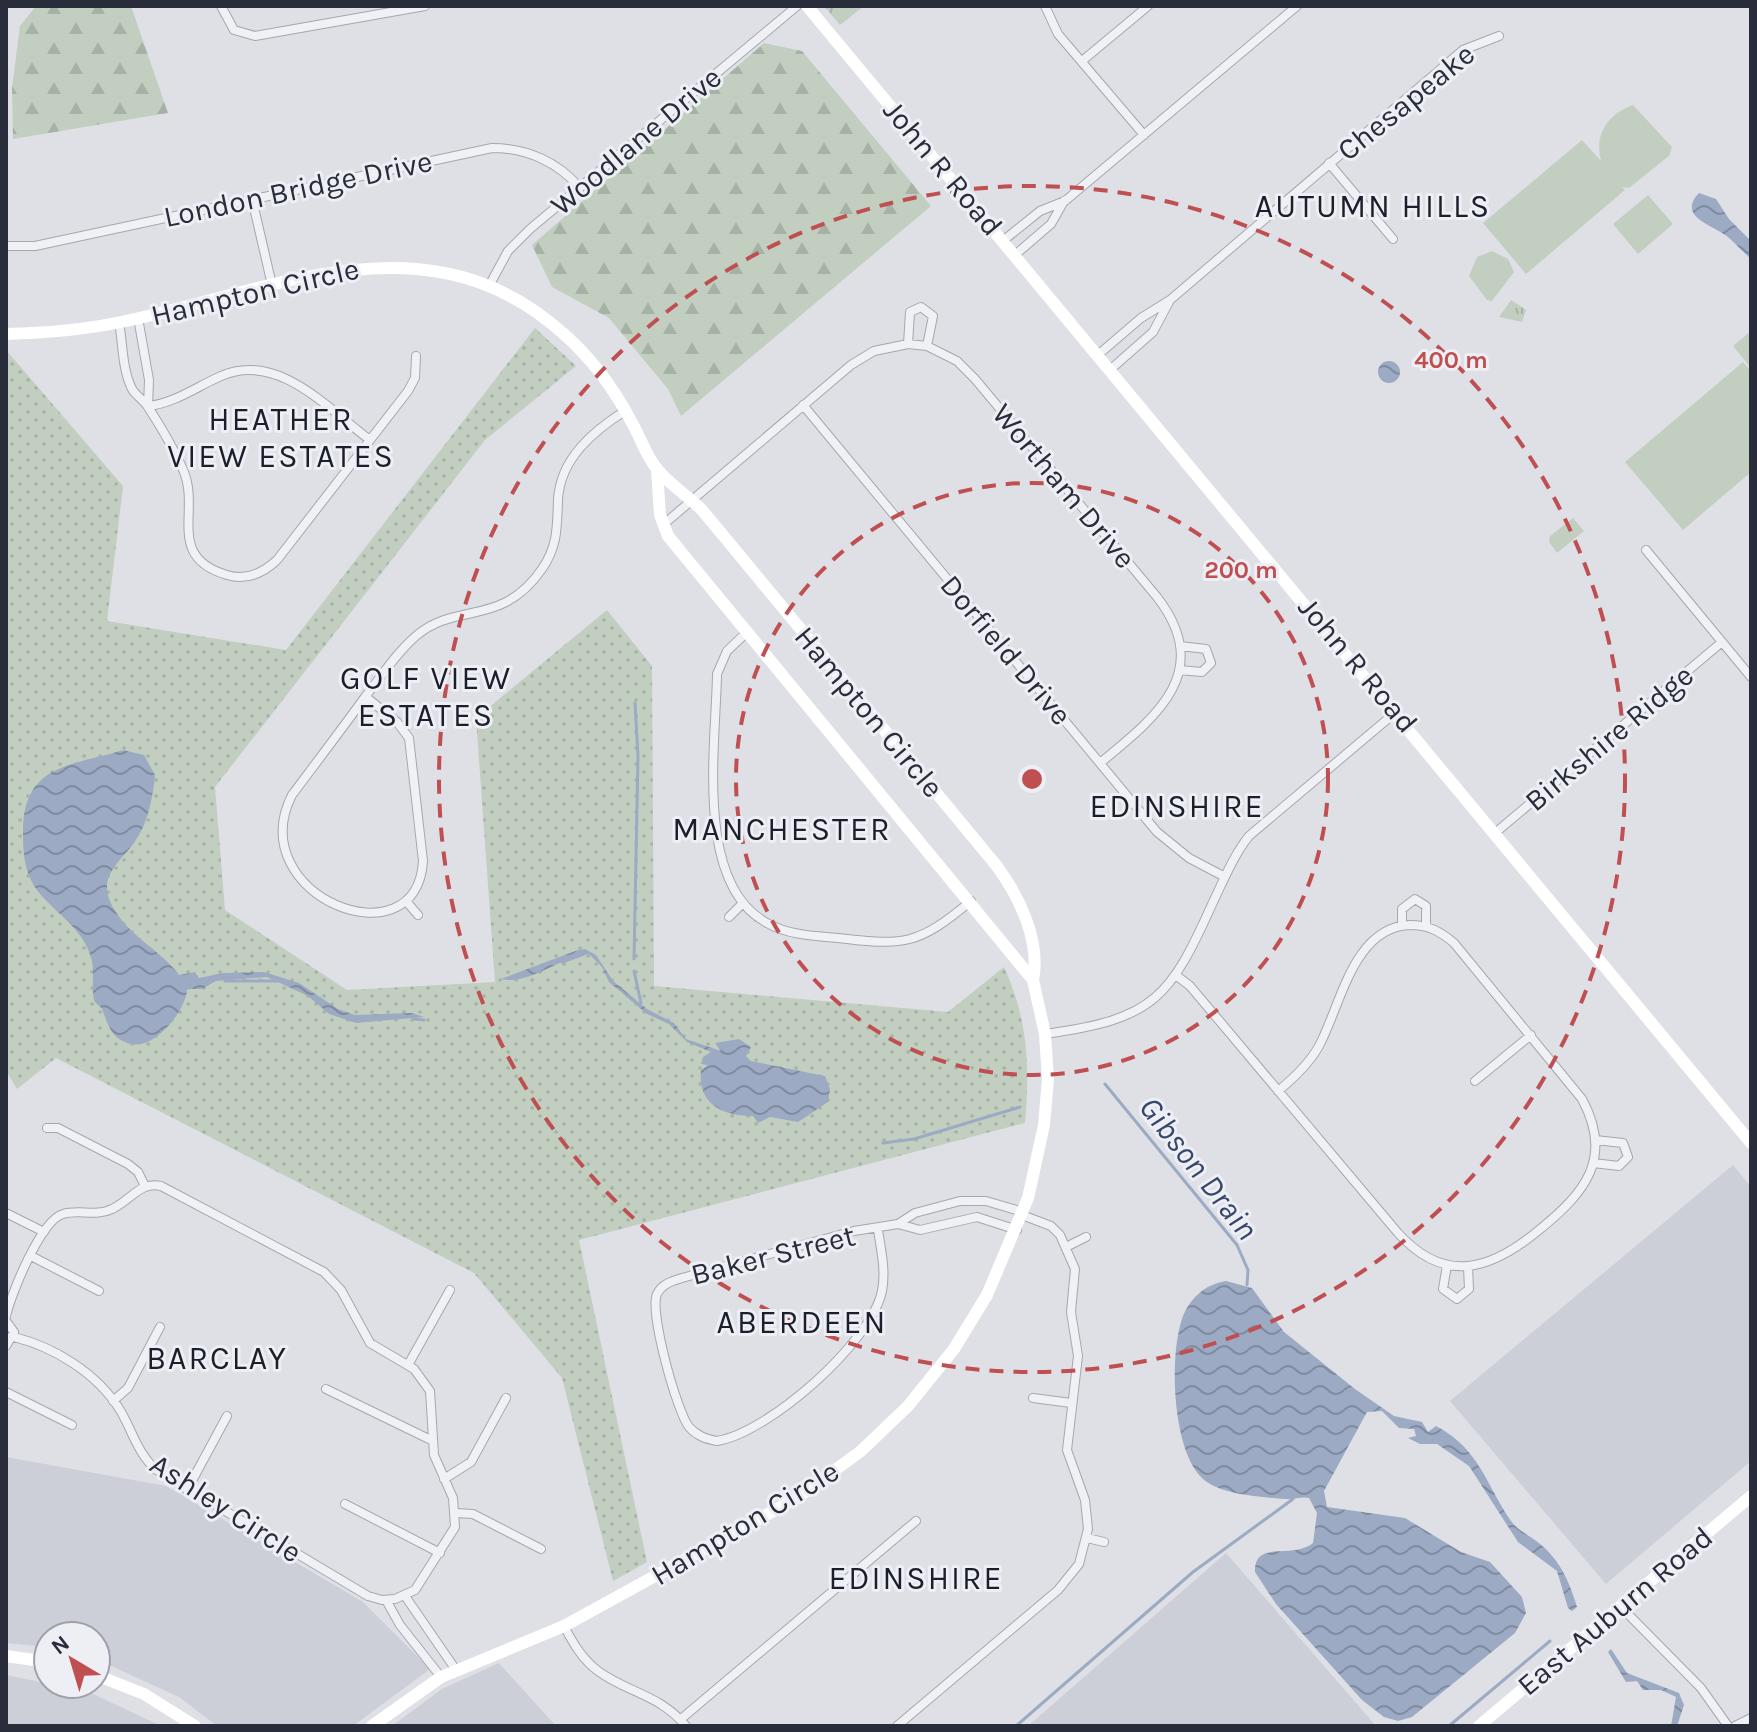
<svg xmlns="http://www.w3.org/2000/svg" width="1757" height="1732" viewBox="0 0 1757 1732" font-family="Karla,sans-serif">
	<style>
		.built { fill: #cccfd7 }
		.grass { fill: url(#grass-dots) }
		.forest { fill: url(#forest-firs) }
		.park { fill: url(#park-tufts) }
		.garden { fill: #c2cfc0 }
		.water { fill: url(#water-waves) }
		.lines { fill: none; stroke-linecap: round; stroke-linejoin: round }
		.stream { stroke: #9caac3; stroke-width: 3 }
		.street-casing { stroke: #a4a7af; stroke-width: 10 }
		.street { stroke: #f0f1f5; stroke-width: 8 }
		.secondary { stroke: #fff; stroke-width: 12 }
		.ring { fill: none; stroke: #bf4f51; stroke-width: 4; stroke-dasharray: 14 10 }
		.labels { text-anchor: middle; stroke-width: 6; stroke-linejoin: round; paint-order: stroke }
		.street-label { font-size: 30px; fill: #292d3b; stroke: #edeff4 }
		.neighbourhood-label { font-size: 32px; letter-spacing: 2px; fill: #1b1f2c; stroke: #edeff4 }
		.water-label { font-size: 32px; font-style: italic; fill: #37476b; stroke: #edeff4 }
		.centre { fill: #bf4f51; stroke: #edeff4; stroke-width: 4 }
		.ring-label { font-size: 24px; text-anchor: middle; font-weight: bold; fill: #bf4f51; stroke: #edeff4; stroke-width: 6; stroke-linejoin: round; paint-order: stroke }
	</style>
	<defs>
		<pattern id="grass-dots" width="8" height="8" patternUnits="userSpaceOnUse" patternTransform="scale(2)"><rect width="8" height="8" fill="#c2cfc0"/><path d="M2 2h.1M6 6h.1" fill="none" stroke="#a7b2a6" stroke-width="1.8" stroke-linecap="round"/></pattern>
		<pattern id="forest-firs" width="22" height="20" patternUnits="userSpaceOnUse" patternTransform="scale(2)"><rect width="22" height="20" fill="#c2cfc0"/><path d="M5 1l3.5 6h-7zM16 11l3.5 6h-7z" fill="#a7b2a6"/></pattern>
		<pattern id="park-tufts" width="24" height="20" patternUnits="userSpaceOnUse" patternTransform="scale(2)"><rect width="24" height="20" fill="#c2cfc0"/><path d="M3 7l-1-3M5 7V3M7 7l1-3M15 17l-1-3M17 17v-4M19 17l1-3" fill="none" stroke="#a7b2a6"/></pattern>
		<pattern id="water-waves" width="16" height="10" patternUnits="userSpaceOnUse" patternTransform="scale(2)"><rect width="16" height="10" fill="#9caac3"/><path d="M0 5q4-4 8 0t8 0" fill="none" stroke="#7f8ba0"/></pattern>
	</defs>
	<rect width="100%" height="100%" fill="#dee0e6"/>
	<path class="built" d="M1733,1165l18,22v274l-145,123 -156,-183z
		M6,1457l160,29 197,116 67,67 -77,57h-136l-38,-29 -83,-38v-23h-48v11l-42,-4z
		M1226,1553l150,173h-348z
		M499,1663l57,63h-164l50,-37z
		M6,1675l83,17 72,34h-155z"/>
	<path class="grass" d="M535,328l41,38 -91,74 -270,347 10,123 122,80 148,-8 -19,-264 131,-108 45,56 2,320 294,26 56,-45c24,52 26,100 21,156l-446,117 68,322 -34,19 -51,-203 -88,-105 -418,-215 -39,31 -11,-18v-721l117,136 -16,135 179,29z"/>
	<path class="forest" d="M36,6h95l37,107 -155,26 -1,-51 8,-62z
		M764,43l38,8 129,155 -250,210 -13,-27 -59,-71 -57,-31 -20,-42z"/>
	<path class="park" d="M824,6h40l-24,19z
		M1511,300l15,10 -4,12 -23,-5z
		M1573,518l11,13 -27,22 -8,-11 1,-6z"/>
	<path class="garden" d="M1633,105l39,42 -3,9 -40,32 -7,-1 3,3 -99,84 -43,-51 99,-83 19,21c-7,-27 7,-47 32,-56z
		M1648,195l25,29 -35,30 -25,-30z
		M1492,251l16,8 6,13 -22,29 -5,-1 -18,-24 8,-19z
		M1751,331v37l-18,-22z
		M1743,362l8,9v101l-68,58 -58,-68z"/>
	<path class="water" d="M1699,193l17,6 13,20 22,22v18c-8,-7 -15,-15 -23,-22 -14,-12 -52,-20 -29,-44z
		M1378 372a11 11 0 1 1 22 0a11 11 0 1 1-22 0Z
		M123,750l21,5 11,20c-2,20 -6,43 -16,60 -15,27 -46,39 -25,74 17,29 48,42 65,66l16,-3 4,6 25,-5 40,-1 35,11 39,26 17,6 57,-2 12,4 -68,6 -27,-9 -21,-18 -41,-19 -51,4 -14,8h-15c0,20 -32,61 -56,55 -21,-5 -23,-21 -29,-35 -2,-4 -7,-5 -8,-9 -3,-14 1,-29 -3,-43 -10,-32 -39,-45 -57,-71 -10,-17 -11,-34 -11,-53 -1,-70 50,-67 100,-83z
		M578,950l7,-1 11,6 17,26 34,28 27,14 12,16 35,12 -6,-8 24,-4 12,8 -5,9 5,5 74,15 5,13 -2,13 -30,20 -28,-5 -12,6 -5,-7c-30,0 -56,-12 -52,-46l7,-5 -7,-1 2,-7 8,-5 -24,-10 -18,-18 -22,-10 -38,-32 -7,-15 -13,-13c-28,2 -60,32 -88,25z
		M1226,1281l26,7 32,44 71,57 39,27 28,6 6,10 8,-6c44,23 50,59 75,95 7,10 20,15 29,23 20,16 30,39 37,63l-5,4 -4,-3 -11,-37 -39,-29 -49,-76 -32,-22h-17l-12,-6 8,-2 -2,-7 -15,-1 -17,-17 -15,1 -43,79 3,16 78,11 56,34 29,10 32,35 4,16 -11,20 -103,84 -14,4 -14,-4 -22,-17 -86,-96 -21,-32c-1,-33 37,-12 58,-29l4,-30 -8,-15c-8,-2 -15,2 -24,1 -23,-2 -64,-4 -82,-20 -31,-28 -34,-122 -21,-160 7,-20 23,-35 44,-38z
		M1611,1649l16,24 52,20 5,12 -7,21h-6l5,-29 -15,-7h-18l-6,-9 -11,1 -18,-30z"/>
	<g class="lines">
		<path class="stream" d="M634,959l4,-203 -3,-53
			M562,962l22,-8
			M634,971l7,32
			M225,981h52
			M414,1019l10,1
			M1105,1084l132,161 11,25 -1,15
			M883,1143l31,-4 106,-32
			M1016,1726l177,-154 100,-73
			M1449,1726l101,-85"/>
		<defs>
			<path id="street" d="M221,6l13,24 21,6 170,-30
				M1045,6l13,28 86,101
				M1082,61l66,-55
				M1329,163l64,76
				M252,199l20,86
				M1004,240l36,-29 25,-10 232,-195
				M6,246h29l457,-98c35,0 66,14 88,40
				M1015,255l36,-31 13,-23
				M489,286l19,-35 22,-22 267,-223
				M138,318l11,62 -1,26
				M119,322c4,22 3,47 13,67 4,7 12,11 16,18 13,20 27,44 36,65 16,40 -18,85 43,103 19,6 36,-2 50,-15l131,-169 7,-13 1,-22
				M908,344l2,-32 11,-5 12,9 -6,30
				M1099,354l42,-36 29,-18 293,-250 36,-14
				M1111,369l42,-37 17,-32
				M803,405l354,427 32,26 36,19
				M148,406c27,-3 48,-19 73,-30 57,-25 107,33 149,64
				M664,524l187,-159 23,-14 34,-7 19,2 30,15 18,18 182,218c58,75 -1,120 -57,166
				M1646,550l105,127
				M747,632l-20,19 -10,23c-1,71 -23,210 50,249 21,12 47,13 71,15 67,8 80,7 133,-37
				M1179,670l23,2 9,-9 -5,-14 -26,-3
				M366,697l31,25 12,16 14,123c-6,104 -182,35 -131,-66 24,-32 49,-65 73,-98 16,-20 31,-44 51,-61 41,-35 85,-8 126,-67 16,-23 15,-43 16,-69 2,-41 35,-69 67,-89
				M1495,833l227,-191
				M406,901l12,14
				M729,917l13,-13
				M1402,926v-17l13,-10 11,7v20
				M1177,976l13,10 208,247c47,52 93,37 141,-3 46,-37 75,-72 43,-131l-128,-156c-14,-12 -26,-18 -44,-18 -57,2 -69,80 -91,121 -10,18 -25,32 -41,45
				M1045,1034c110,-15 125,-36 169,-134 11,-23 20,-45 35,-64l147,-124
				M1475,1081l56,-46
				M47,1128h11l70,36 10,8 7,14
				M1593,1163l26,3 9,-9 -5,-14 -28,-3
				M6,1213l38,19
				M898,1224l22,6 57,-13 40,13
				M878,1230c3,20 8,41 4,61 -11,52 -114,142 -165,150 -11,-2 -20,-5 -28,-14 -12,-15 -40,-115 -32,-133 5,-10 15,-13 25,-16l172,-47 44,-7 17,-11 45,-12h26l37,11
				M1068,1246l18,-9
				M31,1256l68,35
				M1447,1265l-4,24 14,10 12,-10 -1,-22
				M6,1316c5,-22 35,-96 57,-102 16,-5 33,3 49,-5 18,-8 28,-28 49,-23l163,86 17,18 29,53 44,26 16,22 4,64 19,43 2,29 -40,63 -20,9 -13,1 -14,-4 -213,-127c-18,-17 -23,-39 -35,-59 -23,-37 -66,-63 -106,-73
				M6,1321l8,11 -8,14
				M408,1365l42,-75
				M326,1389l107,52
				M6,1392l66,33
				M1033,1398l38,5
				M113,1401l15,-13 32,-61
				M444,1479l27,-17 35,-64
				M187,1490l40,-74
				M345,1504l95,49
				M456,1513l17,1 68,35
				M1087,1538l17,4
				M405,1596l51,74
				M386,1600l14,25 41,52
				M1620,1606l81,82 27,38
				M564,1626c9,17 18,33 34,45 30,22 61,23 88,55
				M681,1719l235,-198
				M897,1726l161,-136 21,-26 9,-35 -3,-29 -18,-50 11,-94 -7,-44 4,-43 -15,-34 -9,-9 -29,-11
				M1735,1726l16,-8"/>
		</defs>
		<use href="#street" class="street-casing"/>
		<use href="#street" class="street"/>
		<path class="secondary" d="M807,6l944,1137
			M6,334c38,-1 77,-4 115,-12 152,-31 308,-111 444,13 27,24 49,54 66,86 9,15 15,35 26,48 12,15 31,27 45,41l294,355c23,31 45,76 37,115
			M6,1656l42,6
			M96,1675l48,19 51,32
			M372,1726l69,-49 123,-51 233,-128 64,-47 47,-45 46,-57 33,-54 41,-97 16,-73 4,-46 -3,-45 -12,-54 -365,-444 -8,-21 -3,-46
			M1479,1726l272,-230"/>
	</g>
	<g class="ring">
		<circle cx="1032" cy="779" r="296"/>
		<circle cx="1032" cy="779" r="593"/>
	</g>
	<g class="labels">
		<g class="street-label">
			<text transform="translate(1406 102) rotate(-39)" y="10">Chesapeake</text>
			<text transform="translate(636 141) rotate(-40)" y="10">Woodlane Drive</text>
			<text transform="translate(943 168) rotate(50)" y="10">John R Road</text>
			<text transform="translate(298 189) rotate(-12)" y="10">London Bridge Drive</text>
			<text transform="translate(255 292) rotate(-13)" y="10">Hampton Circle</text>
			<text transform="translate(1064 486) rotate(50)" y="10">Wortham Drive</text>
			<text transform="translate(1006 650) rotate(50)" y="10">Dorfield Drive</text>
			<text transform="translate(1358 665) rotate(50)" y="10">John R Road</text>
			<text transform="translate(869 712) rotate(50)" y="10">Hampton Circle</text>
			<text transform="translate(1609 738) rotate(-40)" y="10">Birkshire Ridge</text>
			<text transform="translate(773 1255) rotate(-14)" y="10">Baker Street</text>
			<text transform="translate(226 1508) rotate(33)" y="10">Ashley Circle</text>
			<text transform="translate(745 1523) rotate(-31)" y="10">Hampton Circle</text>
			<text transform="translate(1615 1611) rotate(-40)" y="10">East Auburn Road</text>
		</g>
		<g class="neighbourhood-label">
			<text x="1373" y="217">AUTUMN HILLS</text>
			<text x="281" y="430">HEATHER<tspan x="281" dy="37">VIEW ESTATES</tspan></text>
			<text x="426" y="689">GOLF VIEW<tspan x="426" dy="37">ESTATES</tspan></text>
			<text x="1177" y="817">EDINSHIRE</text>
			<text x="782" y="840">MANCHESTER</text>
			<text x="802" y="1333">ABERDEEN</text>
			<text x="217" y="1369">BARCLAY</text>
			<text x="916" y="1589">EDINSHIRE</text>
		</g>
		<g class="water-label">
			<text transform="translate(1199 1168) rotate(52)" y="11">Gibson Drain</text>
		</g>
	</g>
	<circle cx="1032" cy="779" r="12" class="centre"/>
	<g class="ring-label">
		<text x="1451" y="368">400 m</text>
		<text x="1241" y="578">200 m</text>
	</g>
	<rect width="1757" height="1732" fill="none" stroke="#292d3b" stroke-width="16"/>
	<g transform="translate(72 1660) rotate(322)"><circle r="38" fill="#edeff4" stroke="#9fa1aa" stroke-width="2"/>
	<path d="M0-6L14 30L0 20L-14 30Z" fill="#bf4f51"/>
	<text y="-12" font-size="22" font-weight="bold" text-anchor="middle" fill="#292d3b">N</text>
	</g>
</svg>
